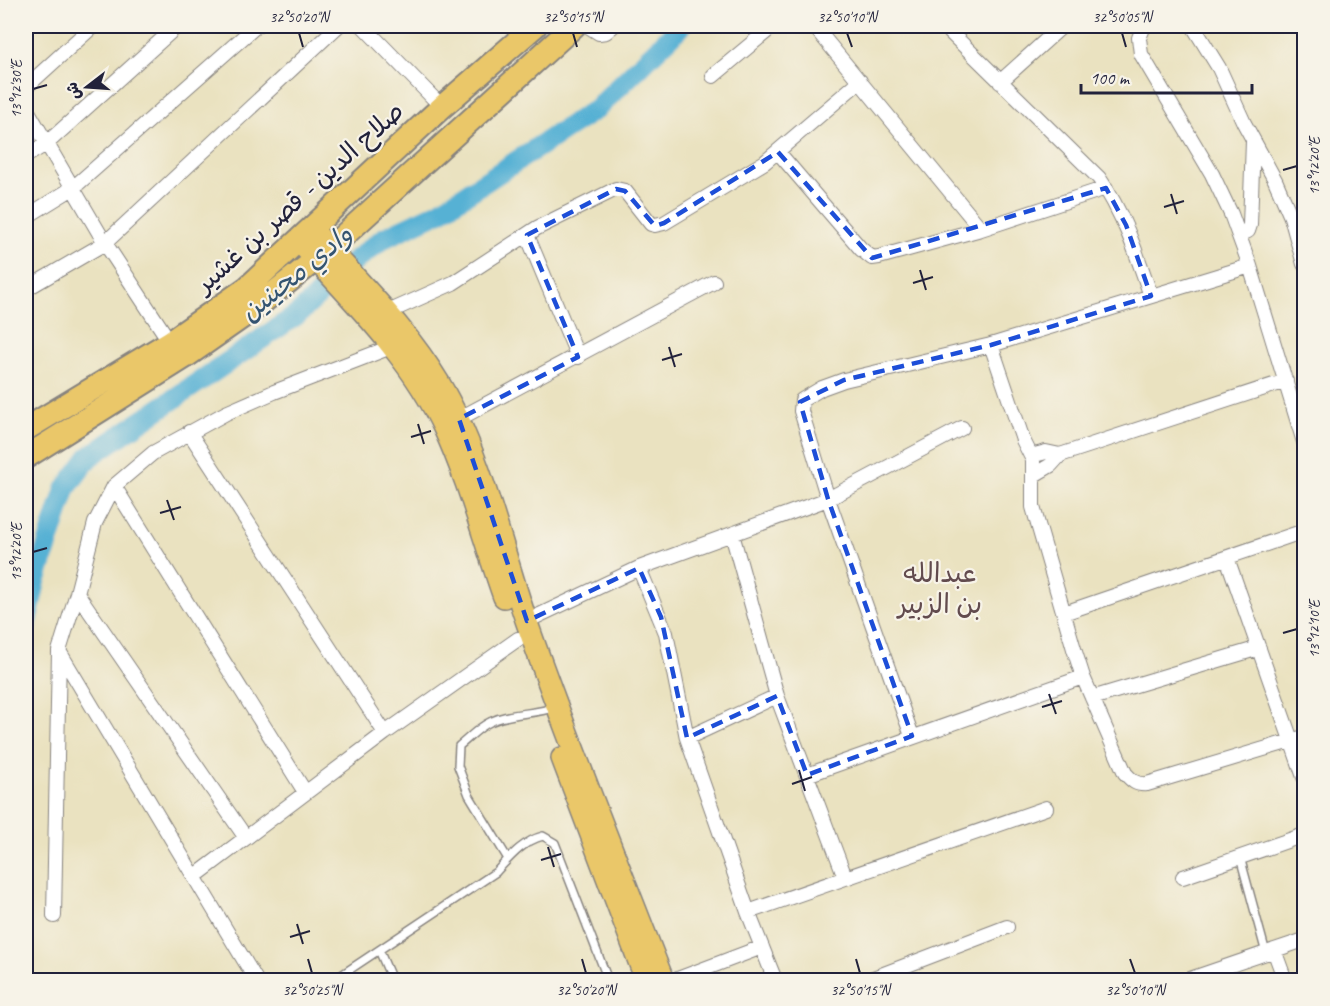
<svg xmlns="http://www.w3.org/2000/svg" width="1330" height="1006" viewBox="0 0 1330 1006" font-family="Caveat,'Playpen Sans Arabic',sans-serif">
	<style>
		.lines { fill: none; stroke-linecap: round; stroke-linejoin: round }
		.river { stroke: #56b1d4; stroke-width: 21 }
		.service-casing { stroke: #86827e; stroke-width: 10 }
		.minor-casing { stroke: #86827e; stroke-width: 16 }
		.primary-casing { stroke: #86827e; stroke-width: 24 }
		.trunk-casing { stroke: #86827e; stroke-width: 26 }
		.service { stroke: #fff; stroke-width: 7 }
		.minor { stroke: #fff; stroke-width: 14 }
		.primary { stroke: #eac769; stroke-width: 21 }
		.trunk { stroke: #eac769; stroke-width: 22 }
		.marked { fill: none; stroke: #1d4ed8; stroke-width: 4.5; stroke-dasharray: 12 8; stroke-linejoin: round }
		.ticks { fill: none; stroke: #22223b; stroke-width: 2 }
		.labels { text-anchor: middle; stroke-width: 4.5; stroke-linejoin: round; paint-order: stroke }
		.street-label { font-size: 26px; fill: #22223b; stroke: #f7f3e8 }
		.water-label { font-size: 27px; font-style: italic; fill: #345471; stroke: #f7f3e8 }
		.neighbourhood-label { font-size: 27px; fill: #624b4e; stroke: #f7f3e8 }
		.neatline { fill: none; stroke: #22223b; stroke-width: 2 }
		.ticks-label { font-size: 15px; text-anchor: middle; fill: #22223b }
	</style>
	<rect width="100%" height="100%" fill="#f7f3e8"/>
	<filter id="ink" filterUnits="userSpaceOnUse"><feTurbulence type="fractalNoise" baseFrequency=".0167" numOctaves="2"/><feDisplacementMap in="SourceGraphic" scale="12" xChannelSelector="R" yChannelSelector="G"/><feConvolveMatrix kernelMatrix="1 2 1 2 8 2 1 2 1" color-interpolation-filters="sRGB"/></filter>
	<filter id="wash" filterUnits="userSpaceOnUse"><feTurbulence type="fractalNoise" baseFrequency=".008" numOctaves="4" result="noise"/><feDisplacementMap in="SourceGraphic" scale="24" xChannelSelector="R" yChannelSelector="G"/><feGaussianBlur stdDeviation="1.35" result="paint"/><feColorMatrix in="noise" values="0 0 0 0 0 0 0 0 0 0 0 0 0 0 0 0 0 1.4 0 .05"/><feComposite in="paint" operator="in"/></filter>
	<g filter="url(#wash)">
		<rect width="100%" height="100%" fill="#eae2c0"/>
		<g class="lines">
			<path class="river" d="M26,625l9,-42 31,-95 23,-31 209,-143 59,-55 27,-21 55,-26 157,-103 85,-83"/>
		</g>
	</g>
	<g filter="url(#ink)">
		<g class="lines">
			<defs>
				<path id="service" d="M1240,857l26,96
					M508,859l-39,-64 -11,-29 1,-20c10,-8 20,-19 31,-24 20,-10 44,-7 66,-15
					M379,950l13,30
					M334,980l162,-108c14,-15 27,-31 47,-36l12,7 53,137"/>
				<path id="minor" d="M363,26l79,81
					M588,26l11,7 7,-1 7,-6
					M814,26l167,203
					M1144,26l-5,12 2,16 71,120 19,40 19,52 54,176
					M1193,26l26,42 25,55 31,57 16,37 13,47
					M950,32l149,146c25,36 38,77 52,118
					M713,76l60,-50
					M1000,82l62,-56
					M26,87l67,-61
					M26,108l79,135 65,99
					M778,152l83,97 11,9 7,-1 102,-28 125,-41
					M26,156l20,-12 131,-118
					M26,217l47,-29 183,-162
					M527,235l51,122
					M1239,235l9,-4 2,-6 3,-84
					M26,289l79,-46 233,-217
					M386,313l67,-30 84,-55 79,-39 9,2 26,33 4,1 9,-2 101,-61 95,-81
					M991,345l32,95 10,20v47l41,142 9,28 42,96c7,8 11,12 22,11l157,-47
					M451,423l263,-141
					M189,432l196,301
					M1031,456l15,-4 14,3 226,-74
					M1034,475l17,-10 9,-10
					M114,486l191,306
					M732,534l45,162 68,181
					M1227,558l77,219
					M639,568l27,65 21,105 61,174 27,68
					M77,593l169,245
					M1064,613l240,-82
					M527,621l112,-53 189,-69 134,-71
					M59,651l197,329
					M1092,698l167,-50
					M912,736l-84,-237 -27,-88 1,-11 20,-12 22,-8 147,-35 259,-79
					M687,738l90,-42
					M807,775l276,-98
					M194,877l191,-144 133,-94
					M1183,877l121,-42
					M748,912l298,-104
					M54,916l5,-265 18,-58 18,-70 19,-37 39,-33 73,-40 48,-21 117,-45
					M1274,950l11,30
					M675,980l87,-33
					M868,980l139,-53
					M1187,980l117,-40"/>
				<path id="primary" d="M312,229c43,50 93,97 127,154 42,70 61,160 87,237 42,121 91,241 137,360
					M299,241c51,57 113,117 145,187 25,54 40,113 60,169
					M562,758l84,222"/>
				<path id="trunk" d="M26,429l144,-87 77,-54 195,-181 93,-81
					M26,457l159,-100 70,-49 74,-59 245,-223"/>
			</defs>
			<use href="#service" class="service-casing"/>
			<use href="#minor" class="minor-casing"/>
			<use href="#primary" class="primary-casing"/>
			<use href="#trunk" class="trunk-casing"/>
			<use href="#service" class="service"/>
			<use href="#minor" class="minor"/>
			<use href="#primary" class="primary"/>
			<use href="#trunk" class="trunk"/>
		</g>
	</g>
	<path class="marked" d="M778,152l94,106 234,-70 20,37 25,71 -160,49 -147,35 -44,22 28,97 84,237 -105,39 -30,-79 -90,42 -26,-121 -22,-49 -112,53 -68,-202 119,-62 -51,-122 89,-46 9,2 30,35 9,-3z"/>
	<path class="ticks" d="M299,33l4,14M573,33l4,14M847,33l5,14M1122,33l4,14M33,89l14,-4M1283,170l14,-4M1171,194l6,20M1164,207l20,-6M920,270l6,20M913,283l20,-6M669,347l6,20M662,360l20,-6M418,424l6,20M411,437l20,-6M167,500l7,20M160,513l21,-6M33,552l14,-4M1283,633l14,-4M1049,694l7,20M1042,707l20,-6M799,770l6,21M792,784l20,-7M548,847l6,20M541,860l20,-6M297,924l6,20M290,937l20,-6M308,959l4,14M582,959l4,14M856,959l4,14M1130,959l5,14"/>
	<g class="labels">
		<g class="street-label">
			<text transform="translate(299 197) rotate(-42)" y="9">صلاح الدين - قصر بن غشير</text>
		</g>
		<g class="water-label">
			<text transform="translate(296 273) rotate(-39)" y="9">وادي مجينين</text>
		</g>
		<g class="neighbourhood-label">
			<text x="940" y="582">عبدالله<tspan x="940" dy="31">بن الزبير</tspan></text>
		</g>
	</g>
	<rect width="1330" height="1006" fill="none" stroke="#f7f3e8" stroke-width="66"/>
	<g transform="translate(87 87) rotate(253)" stroke="#f7f3e8" stroke-width="4.5" paint-order="stroke">
	<path d="M0-4.5L10 22L0 15L-10 22Z" fill="#22223b"/>
	<text y="-9" font-size="16" font-weight="bold" text-anchor="middle" fill="#22223b">ش</text>
	</g>
	<path d="M1081 84v9h171v-9" fill="none" stroke="#22223b" stroke-width="3"/>
	<text x="1090" y="84" font-size="18" fill="#22223b" stroke="#f7f3e8" stroke-width="4.5" paint-order="stroke">100 m</text>
	<rect x="33" y="33" width="1264" height="940" class="neatline"/>
	<g class="ticks-label">
		<text x="299" y="22">32°50'20"N</text>
		<text x="573" y="22">32°50'15"N</text>
		<text x="847" y="22">32°50'10"N</text>
		<text x="1122" y="22">32°50'05"N</text>
		<text transform="translate(16 89) rotate(-90)" y="5">13°12'30"E</text>
		<text transform="translate(1314 166) rotate(-90)" y="5">13°12'20"E</text>
		<text transform="translate(16 552) rotate(-90)" y="5">13°12'20"E</text>
		<text transform="translate(1314 629) rotate(-90)" y="5">13°12'10"E</text>
		<text x="312" y="995">32°50'25"N</text>
		<text x="586" y="995">32°50'20"N</text>
		<text x="860" y="995">32°50'15"N</text>
		<text x="1135" y="995">32°50'10"N</text>
	</g>
</svg>
